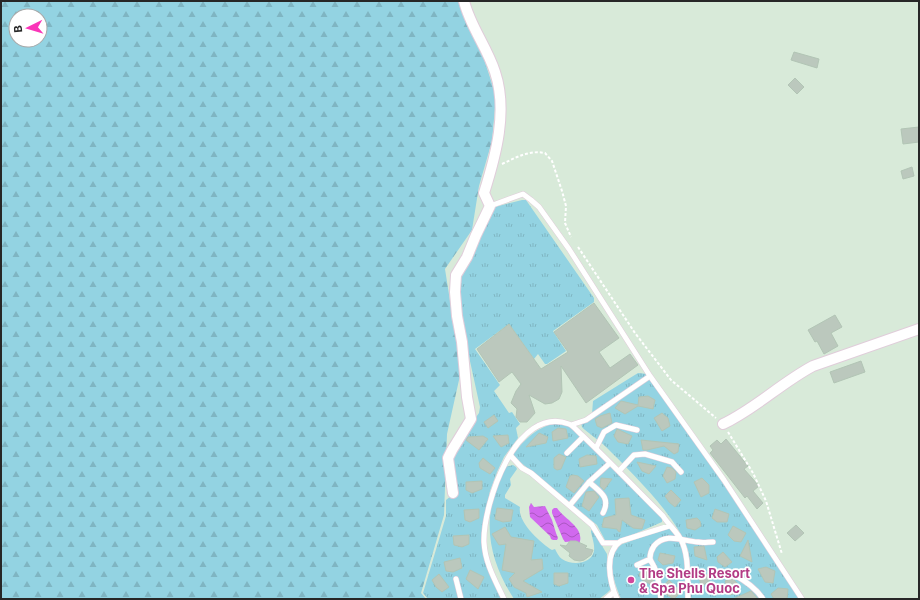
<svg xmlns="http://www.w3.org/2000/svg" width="920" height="600" viewBox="0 0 920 600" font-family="Inter,sans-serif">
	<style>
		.grass { fill: url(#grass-tufts) }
		.forest { fill: url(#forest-firs); fill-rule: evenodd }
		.water { fill: url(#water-waves) }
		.building { fill: #bbc8bd; stroke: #b2c5b5 }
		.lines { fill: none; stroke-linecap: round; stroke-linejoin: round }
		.service-casing { stroke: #e0cdda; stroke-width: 6 }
		.minor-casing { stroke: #e0cdda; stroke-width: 12 }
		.path { stroke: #fff; stroke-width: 2; stroke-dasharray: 3 2; stroke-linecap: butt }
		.service { stroke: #fff; stroke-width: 5 }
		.minor { stroke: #fff; stroke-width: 10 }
		.hotel-dot { fill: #d1479c; stroke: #fff; stroke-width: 1.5 }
		.labels { text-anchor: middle; stroke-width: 3.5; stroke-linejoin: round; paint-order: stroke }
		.hotel-label { font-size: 13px; font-weight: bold; fill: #b23c85; stroke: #fff; text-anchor: start }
	</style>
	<defs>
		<pattern id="grass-tufts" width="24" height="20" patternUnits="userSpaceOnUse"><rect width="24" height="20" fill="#93d3e2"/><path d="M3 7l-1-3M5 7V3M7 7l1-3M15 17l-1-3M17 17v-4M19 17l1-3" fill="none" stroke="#7fb5c2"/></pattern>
		<pattern id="forest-firs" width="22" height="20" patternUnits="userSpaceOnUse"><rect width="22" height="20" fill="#93d3e2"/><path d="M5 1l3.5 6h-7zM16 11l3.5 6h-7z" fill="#7fb5c2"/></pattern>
		<pattern id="water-waves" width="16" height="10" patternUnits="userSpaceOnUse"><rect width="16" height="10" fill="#d169ee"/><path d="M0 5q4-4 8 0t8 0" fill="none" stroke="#aa56c1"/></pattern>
	</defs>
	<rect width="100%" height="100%" fill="#d8ead9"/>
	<path class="grass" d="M522,200h4l68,98v4l-41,29 13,20 -19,13h-2l-7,-10 -4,5 -25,-35 -34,25 25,36 -6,6 15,22 3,-1 8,12 -4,4 2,10 -14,19 -7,15 -7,19 -3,14 -2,51 18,43h-75l-5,-6 23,-77v-16l10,-8 -5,-33 11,-22 17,-24 1,-6 -12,-55 -10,-59 -1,-18 34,-67z
		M638,373l10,1 75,107 77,118h-110c0,-13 1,-37 -2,-49 -11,-34 -57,-78 -83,-104 -4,-4 -22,-17 -23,-19 -2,-8 5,-10 10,-13l1,-13z
		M556,423l14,3 92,91v5l-46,20h-10l-9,-17 -83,-68v-4c11,-14 23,-26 42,-30z
		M513,465l3,2 1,2 -7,10 1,6 -6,10v3l15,9c-3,15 21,36 32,43l3,-1c2,4 4,8 7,10 10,7 30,5 32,-8 1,-6 -2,-14 -3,-19v-2l2,1 14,23v11l4,20v4l-4,4 -8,6h-85c-20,-31 -31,-66 -20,-103 2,-10 7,-20 11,-29z
		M667,528h2l11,12 5,17 2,42h-66c-7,-17 -14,-36 -4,-53z"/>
	<path class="forest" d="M1,1h460l23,58 12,37 -4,45 -13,45 -7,44 -27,39 16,102 -14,63 -3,81 -23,78 5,6h-425zM16,16h24v24h-24z"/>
	<path class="water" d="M531,503l3,4 11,-1 7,14 4,13 2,5 -1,2h-4l-2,-1 -1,-3 -20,-19 -1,-10z
		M554,508h3c7,11 29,20 22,36l-3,-3 -11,1 -2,-3 -11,-26v-3z"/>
	<path class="building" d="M794,52l25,7 -2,9 -26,-8z
		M795,78l9,9 -7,7 -9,-9z
		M919,127v15l-16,2 -2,-15z
		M912,167l2,9 -11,3 -2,-8z
		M594,303l25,35 -20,14 11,16 20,-14 8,11 -52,38 -25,-37 1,26 -3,7 -7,4 -7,1 -16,-9 6,18 -8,9h-7l-4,-5 1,-8 -6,-6 5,-12 5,-7 -9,-12 -13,10 -22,-33 32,-25 32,45 27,-17 -14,-20z
		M835,315l7,12 -11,6 7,13 -14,8 -7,-13 -2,1 -7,-12z
		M861,361l4,11 -31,11 -4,-11z
		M648,396l7,4 -2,9 -15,-3 -13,8 -10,-6 6,-7 17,4 1,-8z
		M610,413l2,10 -10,5 -5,-2 -2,-7 5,-3z
		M662,413l6,5 2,8 -8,5 -8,-13z
		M494,415l4,6 -10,7 -4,-6z
		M558,428l8,1 2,9 -15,3 -1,-9z
		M617,429l15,7 -4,8 -10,-2 -4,-6z
		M539,433l9,4 -2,6 -20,4z
		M508,435l1,8 -8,4 -8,-11z
		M483,436l5,3 -9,11 -13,-10 2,-3z
		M726,439l22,27 -4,3 15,17 -6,5 10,12 -6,6 -10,-13 -2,2 -35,-45 3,-3 -3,-4 7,-6 4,4z
		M641,440l38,4 -1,8 -4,2 -10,-8 -17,4h-4z
		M559,454l7,3 -5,12 -4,1 -3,-2v-10z
		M587,455l9,1 1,8 -17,3 -1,-8z
		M483,458l12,10 -5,6 -10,-6 -1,-5z
		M637,462l19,4 -7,8 -7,-3z
		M667,467l5,1 4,4 -1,7 -8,4 -4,-7z
		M573,475l5,1 6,5 -10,12 -8,-6 4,-11z
		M601,478l11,1 -8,11 -4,-4z
		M702,478l7,7v8l-8,4 -7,-15z
		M482,481v8l-10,4 -6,-3v-8z
		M671,490l10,10 -6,7 -6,-5 -4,-6z
		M594,491l5,6 -10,14 -7,-5 4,-14z
		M629,498l2,17 14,5 -3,9 -9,-1 -11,-8 -2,12 -2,-1 -1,-2 -15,-2 2,-9 12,-3 -1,-16z
		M497,508l16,2 -2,11 -8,1 -8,-3z
		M479,509v9l-9,4 -5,-2 -1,-10z
		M715,509l14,5 -2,8h-10l-5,-4z
		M697,518l3,3 1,5 -6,4 -8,-2 -1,-8z
		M796,525l8,8 -9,8 -8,-8z
		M733,526l13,7 -5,9 -7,-1 -6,-6z
		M505,527l6,10 23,4 -3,19 11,-1 1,10 -20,12 19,11 -15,5 -1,-4 -12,-6 -5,-8 6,-6 -13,-3 4,-26 -7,1 -7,-11z
		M469,535v9l-7,3 -8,-2 -1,-9z
		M748,540l4,22 -12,-6z
		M570,541h6l11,5 -2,2 8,2 -2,5 -7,5 -4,1 -6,-1 -5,-4 1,-3 -10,-8 6,1z
		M704,546l3,14 -12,-4 -1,-9z
		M723,552l9,10 -7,5 -7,-5 -1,-5z
		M660,553l15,3 -2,7 -10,2 -5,-5z
		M460,558l2,10 -9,4 -7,-1 -2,-9z
		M645,567l8,9 1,4 -4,4 -8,-4 -3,-6z
		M766,567l9,4 -2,12 -8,-1 -7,-13z
		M470,570l14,7 -6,12 -12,-10z
		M554,573h14v10l-9,3 -5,-2z
		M719,573l-18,14 -2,-11z
		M439,574l10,13 -7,5 -6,-5 -4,-7z
		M732,578l6,6 1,8 -9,3 -5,-14z
		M669,580l12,12 -7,7 -10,-6 -1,-7z
		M778,588l10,1 -1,10h-13l-3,-5z
		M751,591l7,8h-25z"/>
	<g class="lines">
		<defs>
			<path id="service" d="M490,206l33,-12 8,6 8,7 30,42 81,127 74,104 78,119
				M571,425l15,-5 64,-44
				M596,448l8,-16 12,-7 21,5
				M567,453l16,-16
				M510,455l12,13 9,5 61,52 11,18h14
				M619,471l15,-16 11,-1 27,8 9,10
				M589,482c11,10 22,15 14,31
				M570,505l19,-23 21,-19
				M637,565l13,-6
				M733,574c11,6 23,14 30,25
				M456,579l5,20
				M504,599c-9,-19 -19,-36 -20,-57 -1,-38 32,-138 85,-118 5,2 10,9 14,12 27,26 53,53 80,80 5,8 12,14 17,22 10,17 7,42 8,61
				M606,599l8,-7
				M617,599c-7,-16 -14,-46 4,-58l48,-15
				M661,599c-1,-7 -3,-24 -6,-30 -1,-4 -5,-8 -5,-11 0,-4 2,-9 4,-12 12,-14 28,-5 44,-4 5,1 10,0 15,0"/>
			<path id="minor" d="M723,424c32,-15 58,-41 90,-58l106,-37
				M453,493l-5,-35 4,-8 19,-31 -4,-22 -5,-55 -5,-26 -2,-24 1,-17 11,-18 9,-22 14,-29 -6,-13c12,-38 24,-82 11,-121 -8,-25 -25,-46 -31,-71"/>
		</defs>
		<use href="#service" class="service-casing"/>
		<use href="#minor" class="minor-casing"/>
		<path class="path" d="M502,164c15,-7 27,-14 43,-11l7,8 10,30 4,15 -1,17 6,14
			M578,247l57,86 36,47 45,38
			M728,432l25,41 13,28 16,53"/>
		<use href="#service" class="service"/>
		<use href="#minor" class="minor"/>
	</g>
	<circle class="hotel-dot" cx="631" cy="580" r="4"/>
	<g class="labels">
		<g class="hotel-label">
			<text x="639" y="578">The Shells Resort<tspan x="639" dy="15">&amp; Spa Phu Quoc</tspan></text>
		</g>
	</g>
	<rect width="920" height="600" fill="none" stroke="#272727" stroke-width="4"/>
	<g transform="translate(28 28) rotate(265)"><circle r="19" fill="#ffffff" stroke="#a9a9a9"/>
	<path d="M0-3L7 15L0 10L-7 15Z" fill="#fa35b8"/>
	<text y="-6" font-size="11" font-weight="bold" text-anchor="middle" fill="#272727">B</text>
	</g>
</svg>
